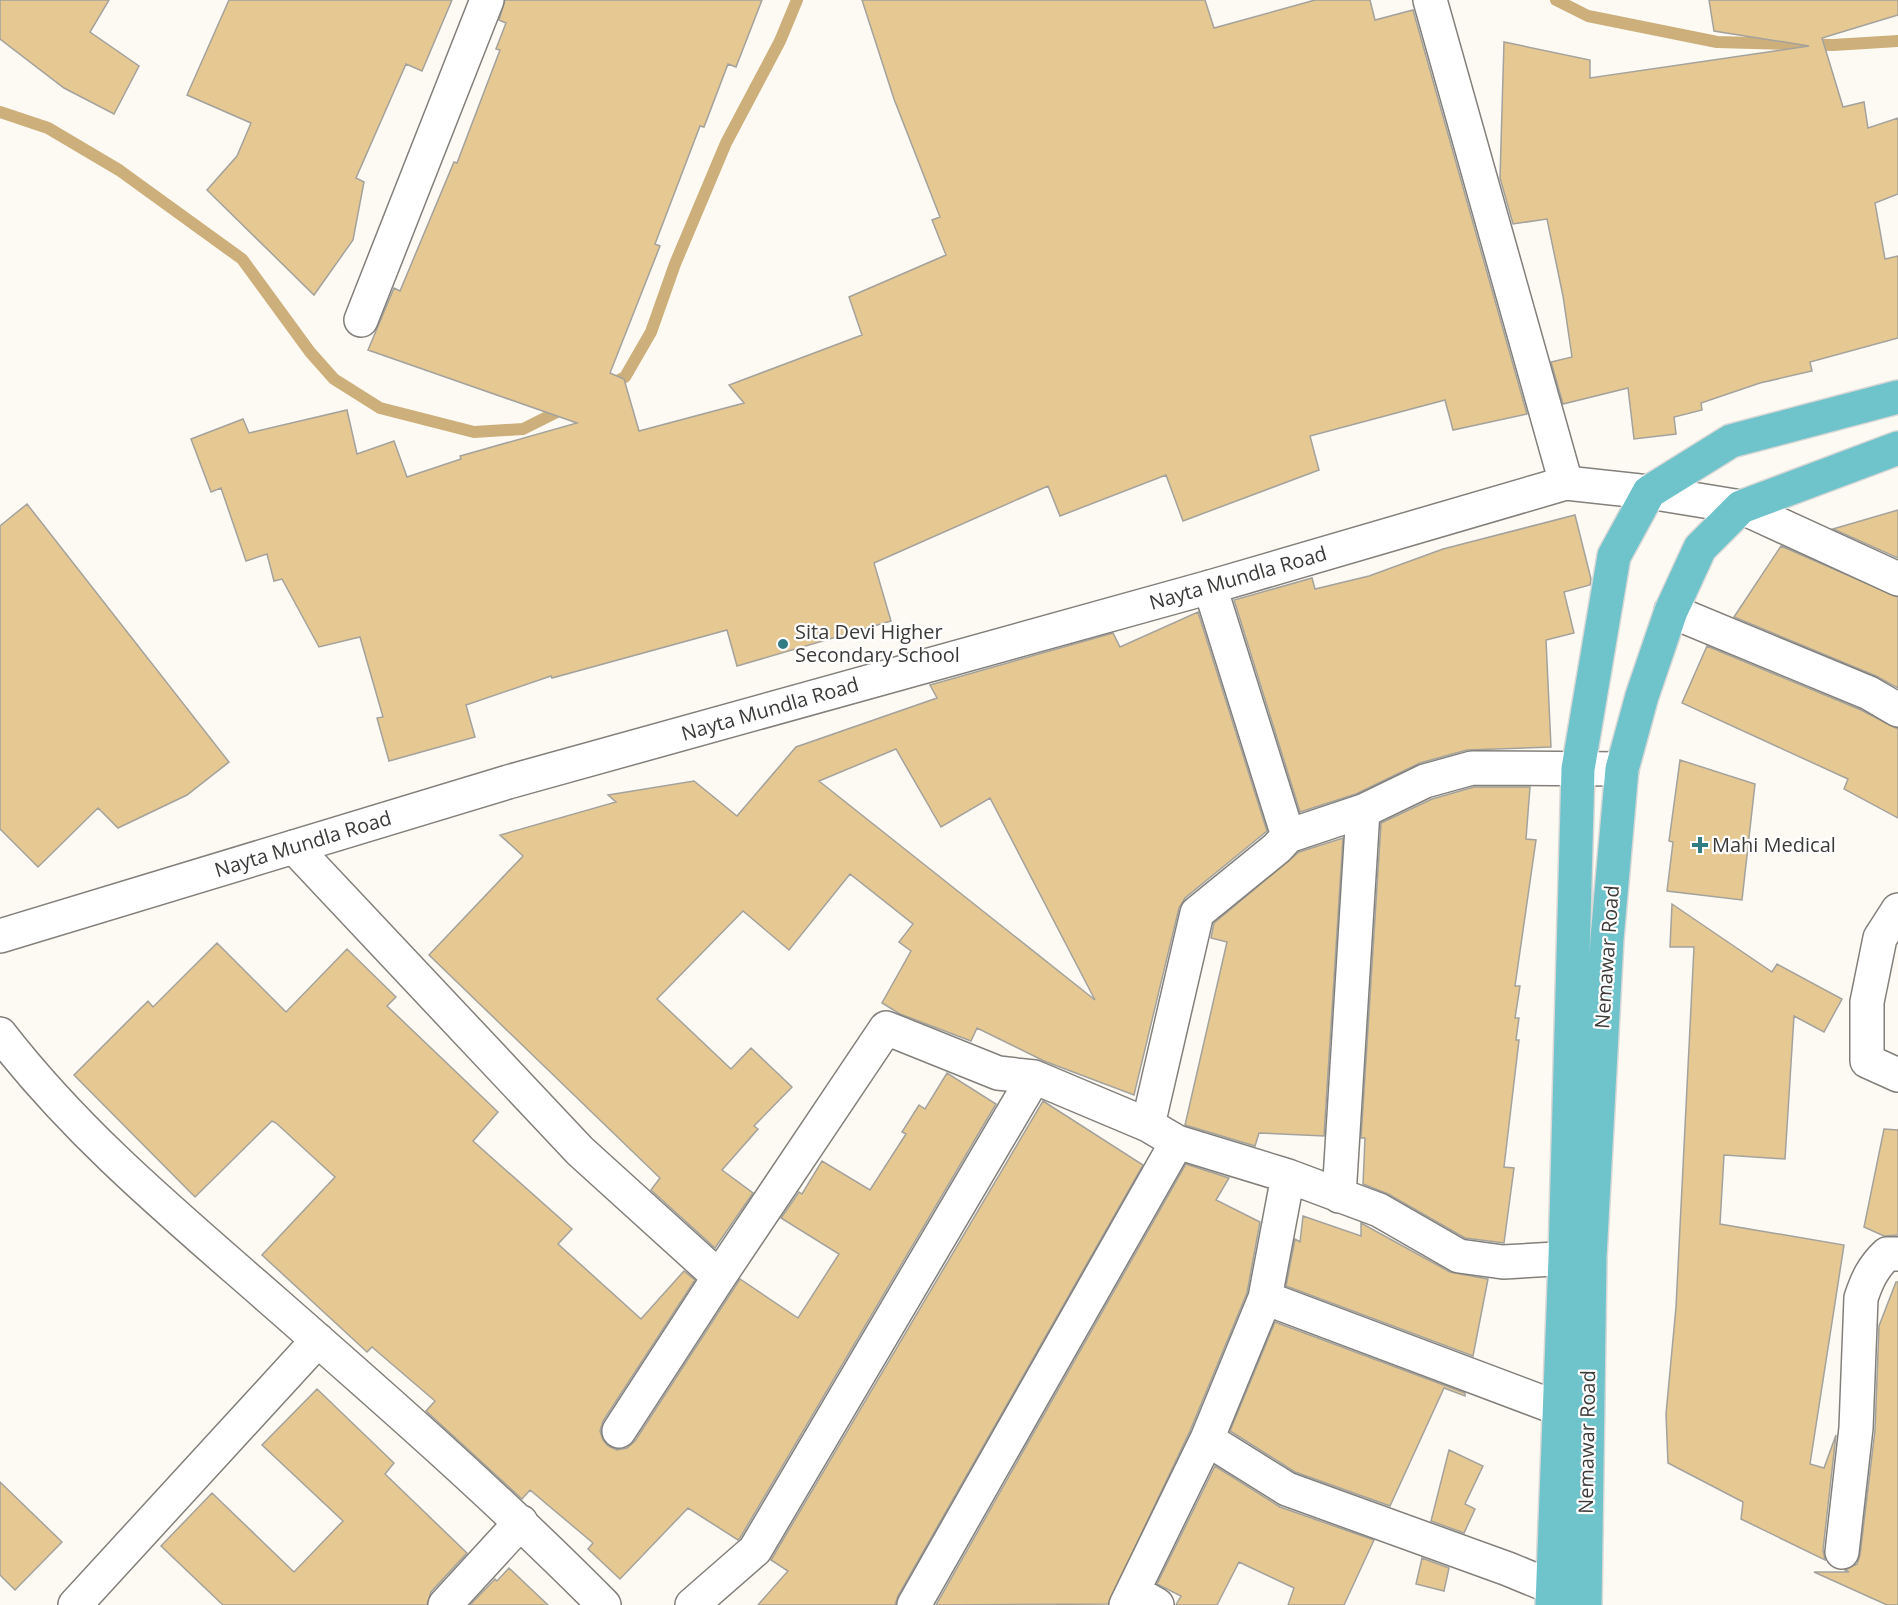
<svg xmlns="http://www.w3.org/2000/svg" width="1898" height="1605" viewBox="0 0 1898 1605" font-family="'Open Sans',sans-serif">
	<style>
		.lines { fill: none; stroke-linecap: round; stroke-linejoin: round }
		.stream { stroke: #ccaf7a; stroke-width: 12 }
		.building { fill: #e6c892; stroke: #a4a29c; stroke-width: 1.5; fill-rule: evenodd }
		.minor-casing { stroke: #83807b; stroke-width: 36 }
		.secondary-casing { stroke: #83807b; stroke-width: 36 }
		.trunk-casing { stroke: #d8d8d7; stroke-width: 36 }
		.minor { stroke: #fff; stroke-width: 33 }
		.secondary { stroke: #fff; stroke-width: 33 }
		.trunk { stroke: #6fc3cb; stroke-width: 33 }
		.poi-dot { fill: #347c84; stroke: #fff; stroke-width: 2 }
		.labels { text-anchor: middle; stroke-width: 4.5; stroke-linejoin: round; paint-order: stroke }
		.street-label { font-size: 20px; fill: #3c3b39; stroke: #fff }
		.poi-label { font-size: 20px; fill: #3c3b39; stroke: #fff; text-anchor: start }
	</style>
	<rect width="100%" height="100%" fill="#fdfaf4"/>
	<g class="lines">
		<path class="stream" d="M1556,0l32,16 129,26 116,3 65,-4
			M0,112l48,16 71,42 123,89 68,93 24,27 46,29 94,24 49,-3 44,-22
			M609,385l16,-8 26,-45 24,-68 51,-121 54,-102 17,-41"/>
	</g>
	<path class="building" d="M0,0h109l-19,32 49,34 -25,48 -50,-26 -64,-49z
		M229,0h223l-30,71 -16,-7 -50,114 8,4 -11,58 -39,55 -107,-105 30,-34 14,-33 -64,-28z
		M505,0h257l-26,67 -8,-3 -24,63 -4,-1 -45,118 5,2 -50,127 14,6 15,52 105,-28 -15,-18 133,-50 -13,-38 97,-42 -14,-35 8,-3 -46,-118 -32,-99h343l9,28 101,-28h55l5,20 38,-10 114,404 -74,16 -8,-30 -135,36 9,34 -136,51 -17,-46 -106,41 -12,-30 -174,77 17,58 -154,45 -10,-36 -175,48 -1,-2 -85,29 9,32 -86,24 -12,-43 6,-1 -23,-80 -41,10 -37,-68 -8,2 -7,-27 -21,7 -25,-73 -10,4 -20,-53 52,-20 6,14 98,-23 10,44 37,-13 13,36 54,-18 -1,-3 117,-33 -209,-73 26,-62 6,3 54,-129 3,1 43,-113 -4,-1 10,-26 -7,-3z
		M1709,0h189v15l-76,23 21,69 21,-5 4,26 30,-10v76l-23,9 10,56 13,-3v82l-88,24 2,9 -52,12 -59,20 1,7 -28,7 2,17 -42,5 -6,-51 -65,16 -12,-42 21,-5 -9,-61 -16,-77 -34,5 -13,-46 4,-136 86,18v18l219,-32 -95,-15z
		M27,504l202,258 -42,33 -69,33 -20,-20 -60,59 -38,-38v-303z
		M1898,510v48l-65,-29z
		M1575,515l16,64 -1,6 -26,7 10,41 -28,7 5,107 -84,3 -47,13 -64,31 -56,18 -66,-212 78,-22 3,11 54,-13 74,-27z
		M1781,546l117,51v91l-22,-12 -142,-59z
		M1198,612l69,219 -82,67 -6,10 -45,187 -90,-34 -67,-33 -6,13 -71,-27 -18,-11 29,-52 -12,-9 14,-18 -63,-50 -61,76 -46,-39 -86,88 74,70 20,-21 41,39 -38,39 4,3 -36,41 31,23 -38,55 -64,-58 9,-12 -231,-223 94,-99 -23,-21 116,-33 -8,-7 86,-14 43,35 59,-69 141,-49 -7,-13 183,-52 7,14zM896,749l45,78 49,-29 105,202 -276,-219z
		M1707,646l154,64 37,19v89l-54,-29 4,-10 -166,-76z
		M1680,760l75,24 -13,116 -75,-9 6,-49 -4,-1z
		M1474,787h56l-4,52 10,1 -21,146h5l-5,32h4l-3,22h3l-15,127 10,1 -10,75 -39,-5 -77,-44 -25,-10 2,-46h-4l20,-315 51,-24z
		M1343,838l-19,298 -65,-3 -4,13 -70,-21 42,-183 -16,-4 3,-15 85,-71z
		M1672,904l100,68 5,-8 65,35 -18,33 -30,-16 -9,143 -61,-4 -4,69 124,21 -34,219 14,4 12,-33 -13,115 2,10 -84,-41 2,-17 -75,-39 -2,-49 10,-107 18,-360h-24z
		M217,943l69,69 61,-63 49,48 -9,9 111,106 -25,29 99,88 -14,15 83,75 43,-48 11,9 -92,141 -3,10 3,9 5,6 9,4 10,-2 8,-7 105,-162 58,39 41,-64 -58,-36 18,-26 3,2 20,-33 48,29 36,-56 -4,-2 17,-27 6,4 22,-36 49,31 -256,434 -2,2 -50,-32 -68,71 -32,-30 5,-6 -63,-53 -8,9 -96,-88 9,-10 -63,-54 -5,5 -105,-97 73,-78 -59,-54 -4,-2 -77,76 -121,-122 74,-74 5,6z
		M1043,1101l100,64 -245,431 -3,9h-137l30,-34 -17,-11z
		M1884,1129l14,1v105l-14,1 -20,-9z
		M1186,1164l43,14 -13,22 44,22 -13,71 -57,138 -82,173 -172,1z
		M1303,1216l58,20v-13l89,49 38,7 -15,77 -187,-70 9,-47 5,3z
		M1896,1282h2v323h-11l-73,-33h35l-4,-2 12,-6 3,-9 15,-125 4,-104z
		M1275,1322l190,71v3l-21,-8 -54,118 -95,-34 -65,-41z
		M317,1389l77,74 -9,11 82,79 -36,39 -4,13h-204l-62,-59 51,-53 82,79 49,-51 -81,-76z
		M1449,1450l34,16 -18,38 10,5 -11,24 -33,-12z
		M1215,1466l65,41 94,33 -30,65h-56l6,-17 -55,-26 -22,43h-41l5,-9 -24,-12z
		M0,1482l62,60 -47,48 -15,-15z
		M1422,1558l27,10 -5,23 -28,-7z
		M509,1568l39,37h-78l25,-26 2,2z"/>
	<g class="lines">
		<defs>
			<path id="minor" d="M1430,0l136,483
				M361,320l126,-320
				M1741,507l157,72
				M1210,587l78,249
				M1671,611l198,82 29,17
				M294,847l286,304 139,126 -100,154
				M1898,910l-18,28 -13,64v59l31,14
				M0,1034c80,103 175,181 272,266 113,99 226,198 332,305
				M1148,1125l49,-212 80,-65 11,-12 75,-25 62,-30 47,-13 150,1
				M1339,1196l24,-385
				M719,1277l167,-249 112,45 36,4 114,48 29,17 111,34 91,34 80,46 44,6 87,-5
				M1265,1298l319,120
				M1207,1439l80,50 221,80 68,28
				M1842,1552l14,-124 5,-130c6,-18 12,-31 26,-44h11
				M1133,1591l24,14
				M75,1605l243,-265
				M445,1605l76,-83
				M692,1605l63,-55 279,-473
				M914,1605l263,-463
				M1126,1605l81,-166 58,-141 23,-122"/>
			<path id="secondary" d="M0,936l508,-154 702,-195 356,-104 83,9 92,15"/>
			<path id="trunk" d="M1552,1605l13,-347 13,-489 36,-213 35,-64 82,-51 167,-44
				M1585,1605l5,-348 17,-318 15,-170 20,-73 29,-85 29,-63 41,-41 157,-59"/>
		</defs>
		<use href="#minor" class="minor-casing"/>
		<use href="#secondary" class="secondary-casing"/>
		<use href="#trunk" class="trunk-casing"/>
		<use href="#minor" class="minor"/>
		<use href="#secondary" class="secondary"/>
		<use href="#trunk" class="trunk"/>
	</g>
	<g class="poi-dot">
		<circle cx="783" cy="644" r="6"/>
		<path d="M1697 836h6v6h6v6h-6v6h-6v-6h-6v-6h6z"/>
	</g>
	<g class="labels">
		<g class="street-label">
			<text transform="translate(1238 578) rotate(-16)" y="7">Nayta Mundla Road</text>
			<text transform="translate(770 709) rotate(-16)" y="7">Nayta Mundla Road</text>
			<text transform="translate(303 844) rotate(-17)" y="7">Nayta Mundla Road</text>
			<text transform="translate(1607 957) rotate(-86)" y="7">Nemawar Road</text>
			<text transform="translate(1587 1442) rotate(-89)" y="7">Nemawar Road</text>
		</g>
		<g class="poi-label">
			<text x="795" y="639">Sita Devi Higher<tspan x="795" dy="23">Secondary School</tspan></text>
			<text x="1712" y="852">Mahi Medical</text>
		</g>
	</g>
</svg>
